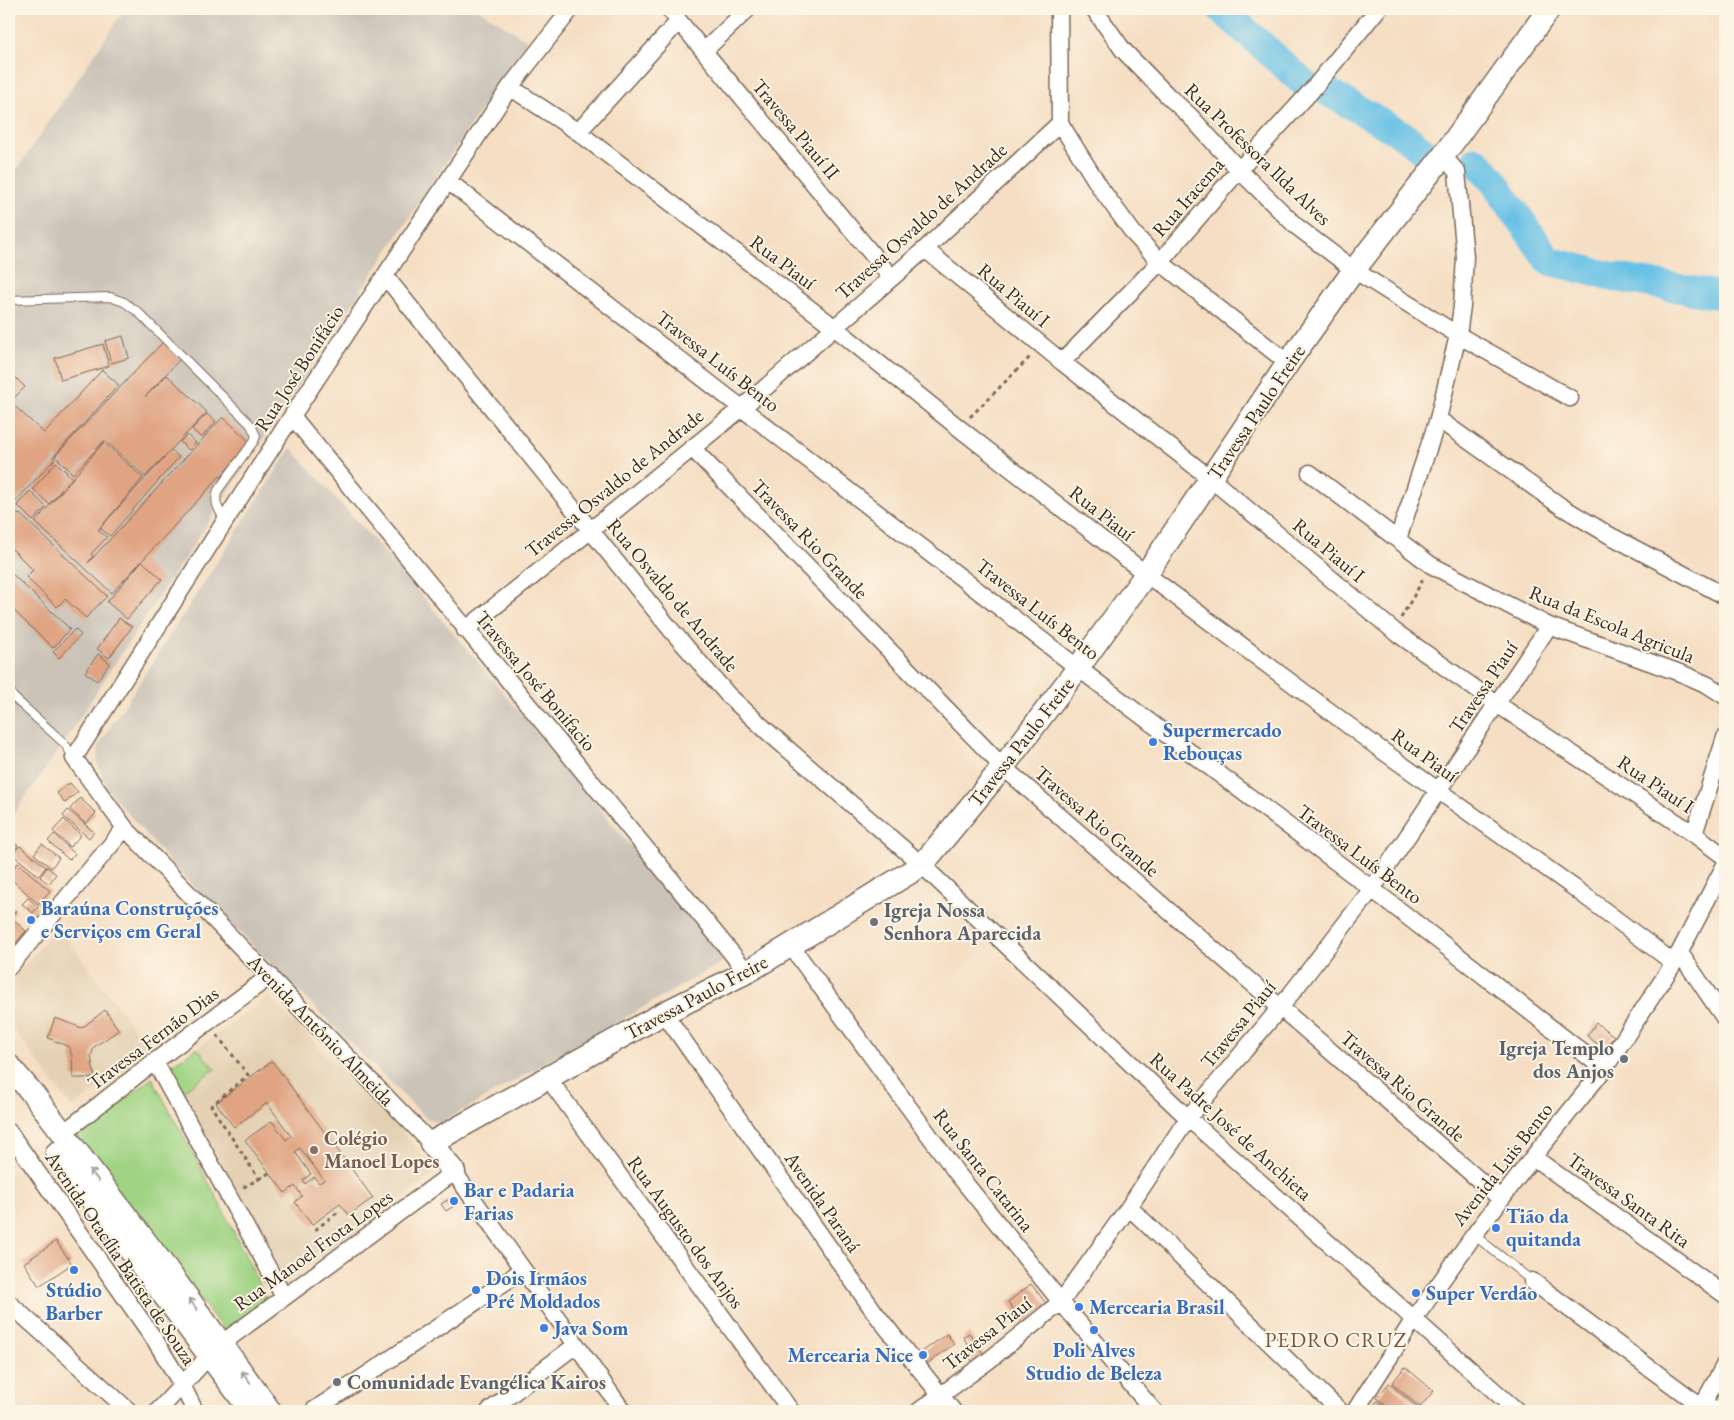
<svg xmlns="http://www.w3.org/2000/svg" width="1734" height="1420" viewBox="0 0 1734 1420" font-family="'EB Garamond',serif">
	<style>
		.built { fill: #e4d1b4 }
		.industrial { fill: #cbc3b8 }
		.green { fill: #a0d484; stroke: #6e7f51 }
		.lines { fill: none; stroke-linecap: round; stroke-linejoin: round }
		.river { stroke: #68c1e6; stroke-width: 29 }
		.building { fill: #e0a483; fill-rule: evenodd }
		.lane-casing { stroke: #7c6958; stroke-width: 10 }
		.street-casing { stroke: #7c6958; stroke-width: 19 }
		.secondary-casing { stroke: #7c6958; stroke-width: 25 }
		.path { stroke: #7c6958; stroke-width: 3; stroke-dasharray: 4 4; stroke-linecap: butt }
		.lane { stroke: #fff; stroke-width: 8 }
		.street { stroke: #fff; stroke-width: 16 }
		.secondary { stroke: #fff; stroke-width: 22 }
		.oneway { stroke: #a79f9a }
		.shop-dot { fill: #3f7fe0; stroke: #fcf5e5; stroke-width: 2 }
		.worship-dot { fill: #6b7280; stroke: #fcf5e5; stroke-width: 2 }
		.education-dot { fill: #8d6e63; stroke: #fcf5e5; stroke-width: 2 }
		.labels { text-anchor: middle; stroke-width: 4; stroke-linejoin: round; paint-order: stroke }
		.street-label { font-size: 20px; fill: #3b2a1e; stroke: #fcf5e5 }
		.shop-label { font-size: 20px; font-weight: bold; fill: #366cbe; stroke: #fcf5e5; text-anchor: start }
		.worship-label { font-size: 20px; font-weight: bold; fill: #5b616d; stroke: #fcf5e5; text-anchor: start }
		.education-label { font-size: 20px; font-weight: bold; fill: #785e54; stroke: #fcf5e5; text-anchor: start }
		.neighbourhood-label { font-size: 21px; letter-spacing: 1px; fill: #755541; stroke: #fcf5e5 }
	</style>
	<rect width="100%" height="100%" fill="#fcf5e5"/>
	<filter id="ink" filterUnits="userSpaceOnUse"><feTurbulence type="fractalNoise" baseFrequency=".02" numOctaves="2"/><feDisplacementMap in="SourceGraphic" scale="10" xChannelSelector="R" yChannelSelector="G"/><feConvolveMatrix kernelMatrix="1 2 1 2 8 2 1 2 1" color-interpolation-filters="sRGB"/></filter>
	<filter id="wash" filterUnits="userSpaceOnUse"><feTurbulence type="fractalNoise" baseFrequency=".0096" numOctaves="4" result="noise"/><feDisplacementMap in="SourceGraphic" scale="20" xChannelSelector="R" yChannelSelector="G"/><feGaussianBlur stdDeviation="1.12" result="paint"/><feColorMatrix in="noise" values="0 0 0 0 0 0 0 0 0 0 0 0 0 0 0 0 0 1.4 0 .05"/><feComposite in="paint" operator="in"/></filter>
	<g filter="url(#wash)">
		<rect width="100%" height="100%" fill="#f5dec3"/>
		<path class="built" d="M58,926l92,124 -78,58 -63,-85v-38l4,-7z
			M269,997l129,129 38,47 -150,108 -106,-188 17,-45z"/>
		<path class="industrial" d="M125,9h353l49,31 -418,632 -45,71 -55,77v-639z
			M291,448l119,133 316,379 -285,163 -15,-5 -251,-250 -68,-79 -10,-27 2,-17z"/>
		<path class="green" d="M197,1048l18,21 -35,24 -14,-24z
			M152,1078l65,120 50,102 -43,30 -147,-191z"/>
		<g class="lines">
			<path class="river" d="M1221,9l85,76
				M1328,92l75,43 25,20
				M1476,161l16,18 57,82 70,17 106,18"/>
		</g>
		<g id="blocks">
			<path class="building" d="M123,336l6,22 -18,5 -6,-22z
				M163,342l17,17 -35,38 22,-22 40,37 -62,65 -40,-37 -32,34 -18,-18z
				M103,344l6,22 -48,14 -6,-22z
				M102,370l17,15 -66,72 2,2 -44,47 -2,-2v-133l16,16 -15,15 34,31z
				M207,414l9,8 -15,16 -9,-9z
				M223,417l28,26 -139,150 -77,-71 69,-80 39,36 -45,52 9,7 -16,17 2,2 -5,7z
				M187,435l9,8 -7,7 -9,-8z
				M171,450l8,7 -69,79 -10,-8z
				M56,462l16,16 -23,26 -16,-15z
				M30,491l16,16 -13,14 -16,-16z
				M9,505l10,10 1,-1 87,82 -21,22 -21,-19 -8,8 -31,-30 7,-7 -24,-24z
				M142,561l20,18 -35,40 -20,-17z
				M9,571l61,58 -17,19 -44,-42z
				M119,618l13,9 -23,31 -12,-9z
				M75,629l6,6 -22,23 -6,-6z
				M98,654l12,9 -13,18 -12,-9z
				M70,783l8,9 -13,11 -8,-10z
				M80,798l16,15 -10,11 -16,-15z
				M68,810l26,22 -5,6 -26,-22z
				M64,819l17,16 -11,12 -17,-16z
				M54,834l21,20 -6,6 -21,-19z
				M9,838l9,8 -8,9 -1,-1z
				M42,844l17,14 -8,10 -17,-14z
				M20,846l26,21 -7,9 -27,-22z
				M18,863l32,28 -12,13 -29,-27v-4z
				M47,867l9,7 -7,10 -9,-7z
				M28,898l10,9 -5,6 -11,-9z
				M9,905l7,6 -7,8z
				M12,918l14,13 -17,20v-29z
				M105,1010l14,20 -25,17 -3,9 4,22h-22l-1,-22 -3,-9 -21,-9 7,-20 27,10z
				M1596,1023l18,13 -10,13 -17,-13z
				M272,1061l101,137 -24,17 -9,-11 -28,21 -17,-23 7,-6 -7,-10 -10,7 -40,-53 27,-19 14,19 5,-4 -24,-33 -33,24 -18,-24zM300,1148l24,32 -5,3 -5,-6 -9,7 -2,-4 8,-6 -16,-22z
				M453,1197l4,7 -11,7 -5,-7z
				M56,1241l16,23 -33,22 -15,-23z
				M1031,1284l17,22 -24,18 -16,-22z
				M969,1333l17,25 -11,7 -7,-10 5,-3 -10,-15z
				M947,1334l7,10 -27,20 -8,-10z
				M1405,1367l29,24 -14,16 -28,-24z
				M1389,1383l29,25 -3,3h-23l-15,-13z
				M1377,1401l12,10h-19z"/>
		</g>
	</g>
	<g filter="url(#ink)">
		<use href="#blocks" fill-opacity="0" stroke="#7c6958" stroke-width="1"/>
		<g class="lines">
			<defs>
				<path id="lane" d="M9,300l101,-3 14,5 14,10 113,113 5,11 -2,5 -36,49c-5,12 1,20 7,31
					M9,689l4,8 51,46 10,15
					M1474,1235l58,46"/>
				<path id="street" d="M669,9l222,268
					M1094,9l29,41 45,46 22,20 49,54 57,56 58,44 104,65 112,63
					M704,51l44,-42
					M510,87l68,45 256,195 125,101 187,146 234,175 193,138 101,76
					M1060,123l41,66 33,45 26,28 128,101
					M578,132l101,-111
					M448,181l630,487 294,221 232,180
					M925,249l137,113 149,117 183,152 103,73 197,130 31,23
					M385,276l287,355 56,64 40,37 154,133 266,253 329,293
					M1062,362l98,-100 79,-92 73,-80 66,-81
					M292,416c151,186 304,370 455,556
					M1438,419l124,88 47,28 116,61
					M692,448l311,319 498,432
					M1310,473l121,92 118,61 134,48 25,11 17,11
					M1398,539l40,-120 20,-84 4,-29 3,-49 -8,-85 -14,-16
					M465,630l126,-100 152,-123 182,-158 135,-126 -1,-114
					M1694,834l31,-96
					M791,946l165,226 105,130 93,109
					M1680,953l45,66
					M9,967l116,-139
					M664,1013l212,301 77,97
					M155,1062l129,235
					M548,1078l243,333
					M9,1132l146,208 27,45 13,26
					M62,1134l80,-63 128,-95
					M431,1143l-306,-315 -51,-70 218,-342 218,-329 61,-78
					M1533,1157l192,138
					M1129,1207l211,204
					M1532,1281l158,117 12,8 17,5
					M9,1303l120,108
					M221,1344l233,-172 169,239
					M1702,1406l23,-42
					M158,1411l51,-55
					M313,1411l210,-141
					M489,1411l87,-66
					M919,1411l69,-50 73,-59 68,-95 59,-89 92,-110 92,-119 177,-263
					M1355,1411l59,-92 60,-84 59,-78 71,-88 70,-106 51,-98"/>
				<path id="secondary" d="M9,1066l24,28 135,177 102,140
					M57,1153l194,258
					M454,1172l-23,-29 233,-130 83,-41 175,-107 81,-98 75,-99 68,-94 142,-211 66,-93 89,-114 106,-147"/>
			</defs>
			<use href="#lane" class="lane-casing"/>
			<use href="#street" class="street-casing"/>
			<use href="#secondary" class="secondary-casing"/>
			<path class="path" d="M970,417l61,-61
				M1401,618l23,-40
				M217,1035l31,40 -37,31 48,73 -19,10
				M259,1179l10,-6
				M315,1230l23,-18"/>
			<use href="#lane" class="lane"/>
			<use href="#street" class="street"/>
			<use href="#secondary" class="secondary"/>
		</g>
		<defs><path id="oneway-shaft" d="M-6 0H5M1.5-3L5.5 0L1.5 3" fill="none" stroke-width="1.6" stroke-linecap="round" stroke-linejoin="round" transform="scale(1.25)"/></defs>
		<g class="oneway">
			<use href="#oneway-shaft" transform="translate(94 1175) rotate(-128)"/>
			<use href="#oneway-shaft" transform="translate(193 1304) rotate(-126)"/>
			<use href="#oneway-shaft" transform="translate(246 1377) rotate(-126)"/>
		</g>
	</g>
	<g class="shop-dot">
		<circle cx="1153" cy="742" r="5"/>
		<circle cx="31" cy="920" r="5"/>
		<circle cx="454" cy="1201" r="5"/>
		<circle cx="1496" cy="1228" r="5"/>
		<circle cx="74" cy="1270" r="5"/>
		<circle cx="476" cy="1290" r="5"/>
		<circle cx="1416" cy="1293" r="5"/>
		<circle cx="1079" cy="1307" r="5"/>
		<circle cx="544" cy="1328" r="5"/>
		<circle cx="1094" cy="1330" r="5"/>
		<circle cx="923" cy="1355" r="5"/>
	</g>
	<g class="worship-dot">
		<circle cx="874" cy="922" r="5"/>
		<circle cx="1624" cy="1059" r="5"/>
		<circle cx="337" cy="1382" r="5"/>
	</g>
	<circle class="education-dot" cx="314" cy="1150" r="5"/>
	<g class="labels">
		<g class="street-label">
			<text transform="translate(796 129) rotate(50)" y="7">Travessa Piauí II</text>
			<text transform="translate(1258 154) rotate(44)" y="7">Rua Professora Ilda Alves</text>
			<text transform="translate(1188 197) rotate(-49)" y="7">Rua Iracema</text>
			<text transform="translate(921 221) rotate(-42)" y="7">Travessa Osvaldo de Andrade</text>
			<text transform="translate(783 262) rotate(37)" y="7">Rua Piauí</text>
			<text transform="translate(1014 295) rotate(40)" y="7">Rua Piauí I</text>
			<text transform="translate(718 361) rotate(38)" y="7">Travessa Luís Bento</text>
			<text transform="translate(299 368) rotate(-57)" y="7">Rua José Bonifácio</text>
			<text transform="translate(1256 412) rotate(-56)" y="7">Travessa Paulo Freire</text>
			<text transform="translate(614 483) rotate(-39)" y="7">Travessa Osvaldo de Andrade</text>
			<text transform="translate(1102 513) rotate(38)" y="7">Rua Piauí</text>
			<text transform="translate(810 539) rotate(46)" y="7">Travessa Rio Grande</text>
			<text transform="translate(1329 550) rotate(40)" y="7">Rua Piauí I</text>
			<text transform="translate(673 595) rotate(50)" y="7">Rua Osvaldo de Andrade</text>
			<text transform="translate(1038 609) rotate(38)" y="7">Travessa Luís Bento</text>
			<text transform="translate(1612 624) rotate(22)" y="7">Rua da Escola Agricula</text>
			<text transform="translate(536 681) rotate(50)" y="7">Travessa José Bonifacio</text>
			<text transform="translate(1483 687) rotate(-56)" y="7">Travessa Piauí</text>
			<text transform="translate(1021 742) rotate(-52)" y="7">Travessa Paulo Freire</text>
			<text transform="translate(1425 755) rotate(36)" y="7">Rua Piauí</text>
			<text transform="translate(1656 784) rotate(34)" y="7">Rua Piauí I</text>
			<text transform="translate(1097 821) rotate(41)" y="7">Travessa Rio Grande</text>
			<text transform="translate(1360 854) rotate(37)" y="7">Travessa Luís Bento</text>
			<text transform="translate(696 997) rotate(-28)" y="7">Travessa Paulo Freire</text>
			<text transform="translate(1238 1024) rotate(-51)" y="7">Travessa Piauí</text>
			<text transform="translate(321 1030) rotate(46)" y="7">Avenida Antônio Almeida</text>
			<text transform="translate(153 1038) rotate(-37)" y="7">Travessa Fernão Dias</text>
			<text transform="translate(1403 1086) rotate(41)" y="7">Travessa Rio Grande</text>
			<text transform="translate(1231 1126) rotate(42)" y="7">Rua Padre José de Anchieta</text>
			<text transform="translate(1502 1164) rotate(-52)" y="7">Avenida Luis Bento</text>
			<text transform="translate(984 1170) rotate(52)" y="7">Rua Santa Catarina</text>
			<text transform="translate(1629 1200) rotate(36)" y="7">Travessa Santa Rita</text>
			<text transform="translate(823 1202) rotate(55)" y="7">Avenida Paraná</text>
			<text transform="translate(686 1232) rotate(54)" y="7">Rua Augusto dos Anjos</text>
			<text transform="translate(313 1250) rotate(-36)" y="7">Rua Manoel Frota Lopes</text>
			<text transform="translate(121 1258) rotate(56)" y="7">Avenida Otacília Batista de Souza</text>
			<text transform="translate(987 1333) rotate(-38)" y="7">Travessa Piauí</text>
		</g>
		<g class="shop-label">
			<text x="1163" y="737">Supermercado<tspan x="1163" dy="23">Rebouças</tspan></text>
			<text x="41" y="915">Baraúna Construções<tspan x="41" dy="23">e Serviços em Geral</tspan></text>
			<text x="464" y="1197">Bar e Padaria<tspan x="464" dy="23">Farias</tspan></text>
			<text x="1506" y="1223">Tião da<tspan x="1506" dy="23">quitanda</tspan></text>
			<text x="486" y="1285">Dois Irmãos<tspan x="486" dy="23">Pré Moldados</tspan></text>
			<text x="74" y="1297" text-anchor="middle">Stúdio<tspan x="74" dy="23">Barber</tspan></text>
			<text x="1426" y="1300">Super Verdão</text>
			<text x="1089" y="1314">Mercearia Brasil</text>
			<text x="554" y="1335">Java Som</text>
			<text x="1094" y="1357" text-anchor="middle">Poli Alves<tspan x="1094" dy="23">Studio de Beleza</tspan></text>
			<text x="913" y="1362" text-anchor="end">Mercearia Nice</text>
		</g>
		<g class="worship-label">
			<text x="884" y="917">Igreja Nossa<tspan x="884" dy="23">Senhora Aparecida</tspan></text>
			<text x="1614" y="1055" text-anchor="end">Igreja Templo<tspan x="1614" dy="23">dos Anjos</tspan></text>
			<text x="347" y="1389">Comunidade Evangélica Kairos</text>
		</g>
		<g class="education-label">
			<text x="324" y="1145">Colégio<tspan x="324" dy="23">Manoel Lopes</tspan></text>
		</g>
		<g class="neighbourhood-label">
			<text x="1336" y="1347">PEDRO CRUZ</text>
		</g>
	</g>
	<rect width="1734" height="1420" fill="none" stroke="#fcf5e5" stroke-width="30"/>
</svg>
